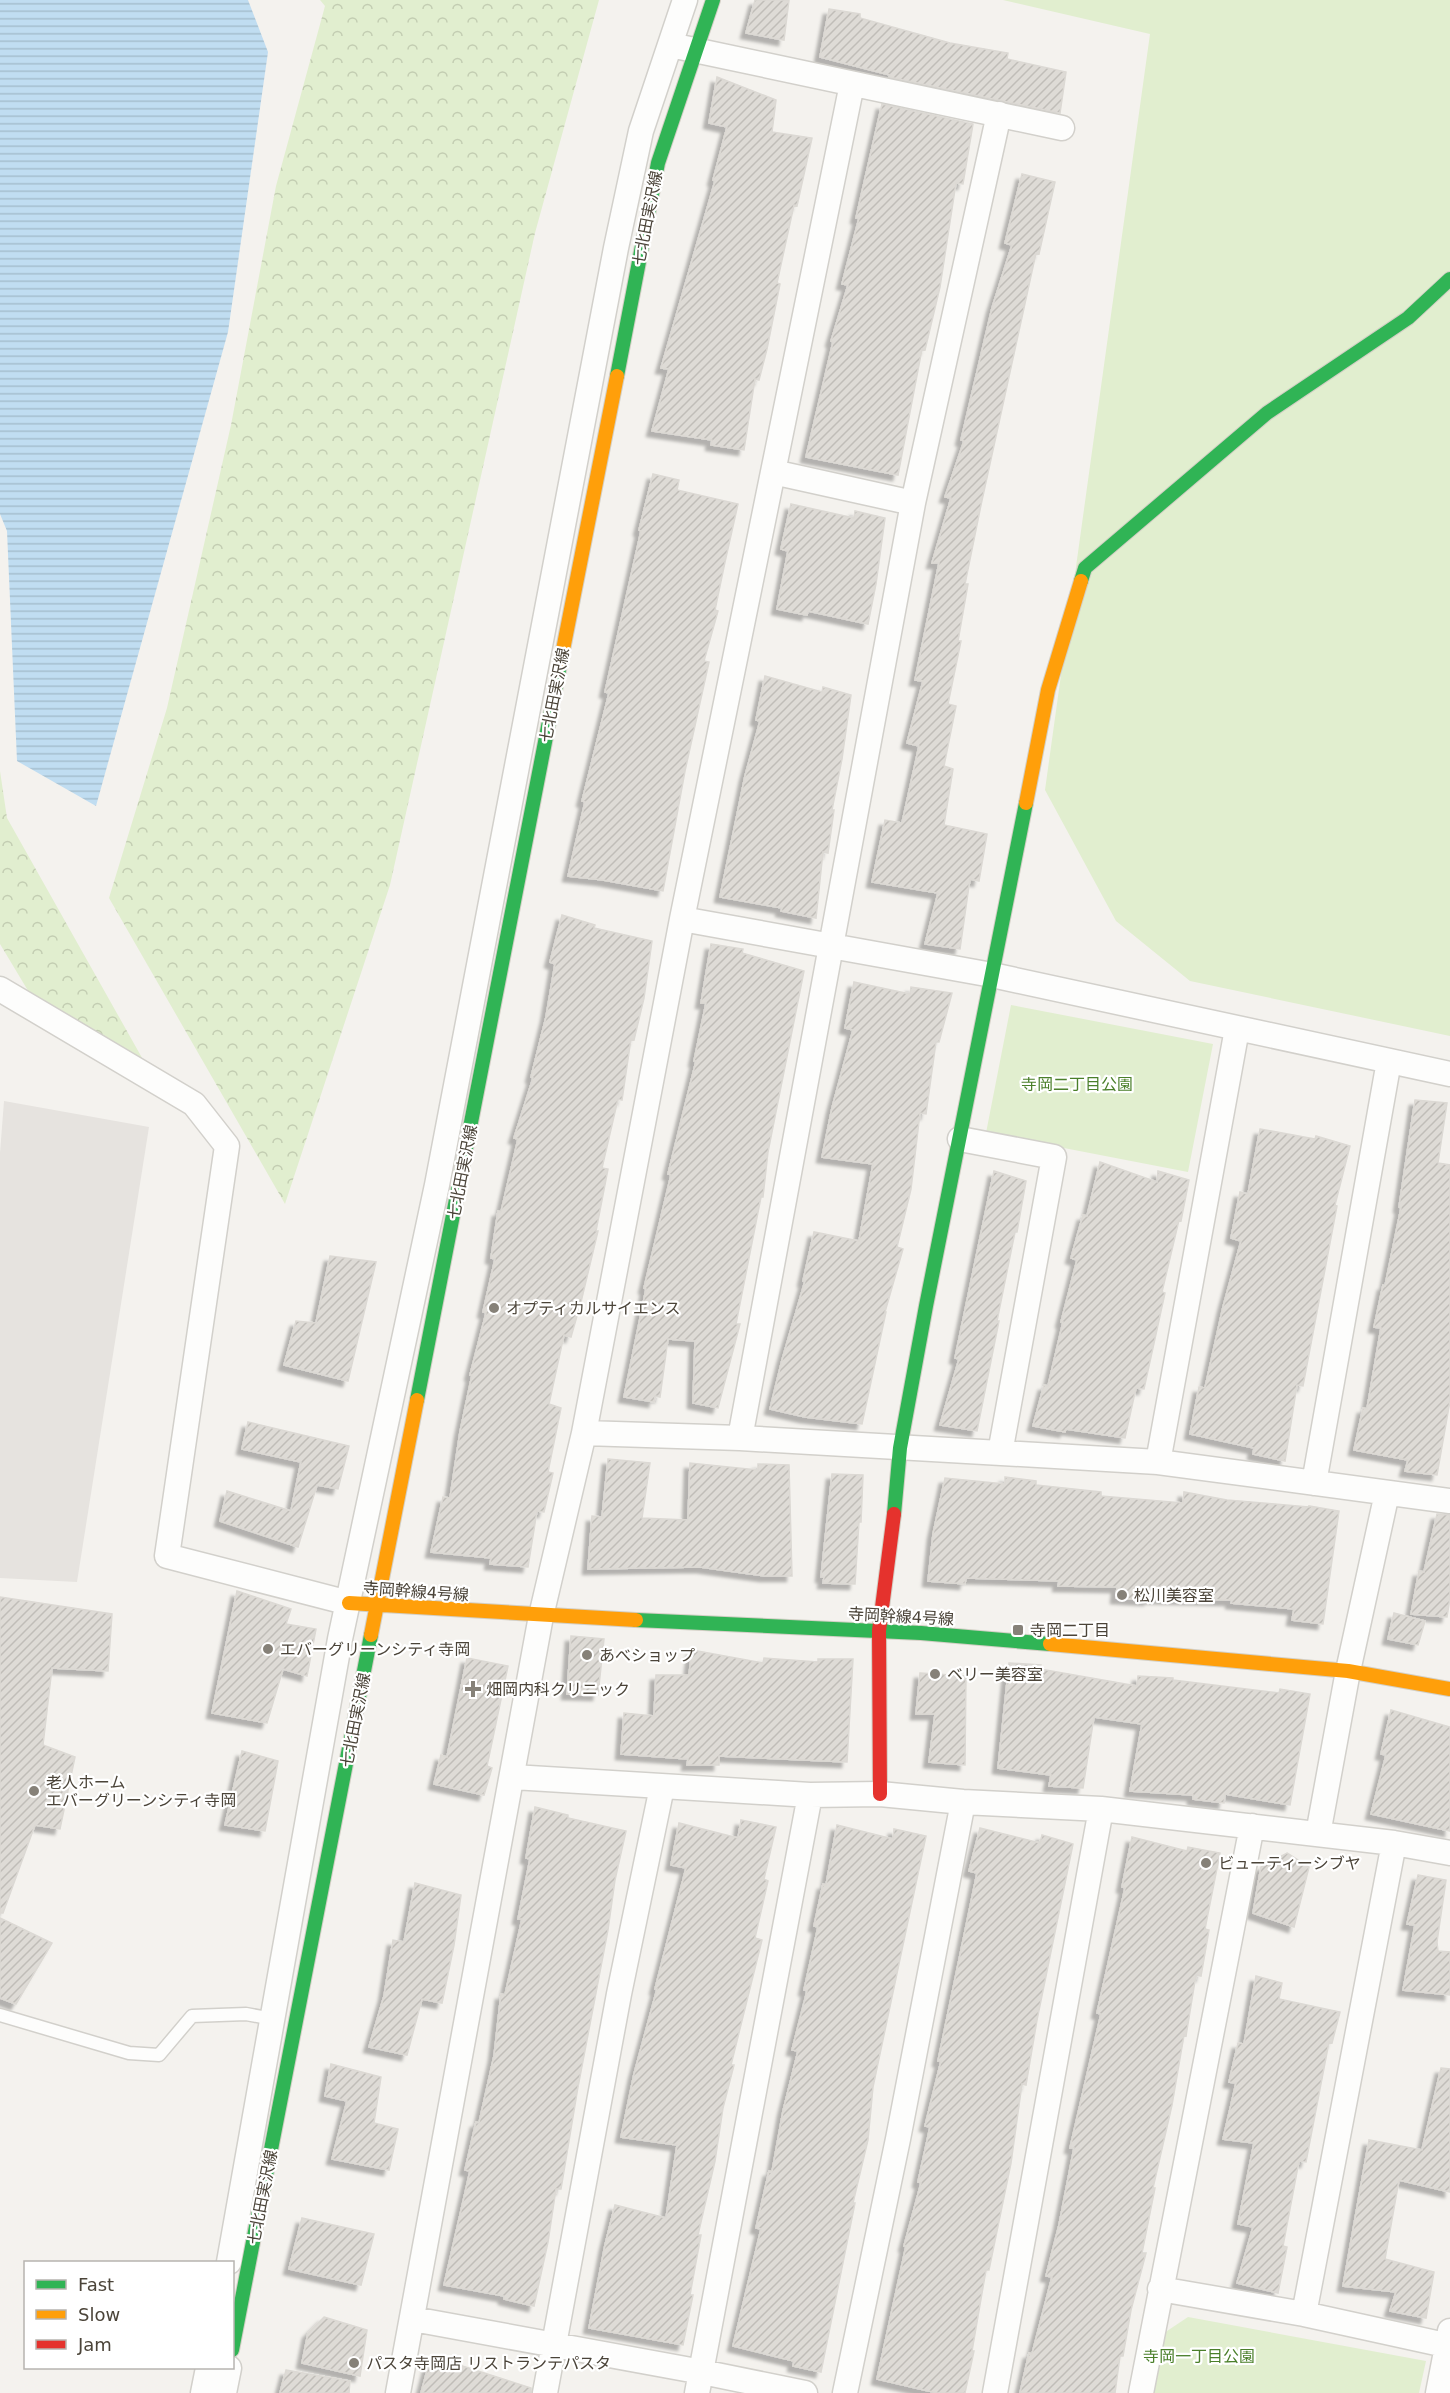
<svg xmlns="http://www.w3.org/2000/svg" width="1450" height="2393" viewBox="0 0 1450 2393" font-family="'DejaVu Sans','Noto Sans JP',sans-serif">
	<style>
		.forest { fill: url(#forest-crowns) }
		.green { fill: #e1eecf }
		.parking { fill: #e6e3df }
		.water { fill: url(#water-rules) }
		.building { fill: url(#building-hatch); stroke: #dcd9d4; stroke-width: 1.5; filter: url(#shadow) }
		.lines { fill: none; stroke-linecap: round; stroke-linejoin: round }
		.lane-casing { stroke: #d2d0cb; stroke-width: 15 }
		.street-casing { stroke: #d2d0cb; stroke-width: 27 }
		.fast-casing { stroke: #d3cfc5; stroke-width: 16 }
		.slow-casing { stroke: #d3cfc5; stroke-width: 16 }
		.jam-casing { stroke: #d3cfc5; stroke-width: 16 }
		.lane { stroke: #fdfdfc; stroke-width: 12 }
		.street { stroke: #fdfdfc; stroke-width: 24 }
		.fast { stroke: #30b455; stroke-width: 14 }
		.slow { stroke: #ff9f0a; stroke-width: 14 }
		.jam { stroke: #e5322d; stroke-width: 14 }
		.poi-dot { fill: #868178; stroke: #fff; stroke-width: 2 }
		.labels { text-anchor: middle; stroke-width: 4.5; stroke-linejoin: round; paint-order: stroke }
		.street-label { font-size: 16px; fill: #4b4439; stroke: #fff }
		.park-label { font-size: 16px; fill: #4a7f2a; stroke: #fff }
		.poi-label { font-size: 16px; fill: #4b4439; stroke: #fff; text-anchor: start }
	</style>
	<defs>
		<pattern id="forest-crowns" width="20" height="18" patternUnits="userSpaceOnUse" patternTransform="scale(1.5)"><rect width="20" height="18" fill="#e1eecf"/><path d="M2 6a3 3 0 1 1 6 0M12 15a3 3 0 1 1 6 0" fill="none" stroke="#c3cdb2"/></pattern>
		<pattern id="water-rules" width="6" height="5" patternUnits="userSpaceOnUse" patternTransform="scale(1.5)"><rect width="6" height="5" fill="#c0ddf1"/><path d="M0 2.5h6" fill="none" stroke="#a6bfcf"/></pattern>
		<pattern id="building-hatch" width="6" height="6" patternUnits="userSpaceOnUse" patternTransform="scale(1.5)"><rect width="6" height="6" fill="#dedbd6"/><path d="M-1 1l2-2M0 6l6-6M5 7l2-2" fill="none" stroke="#c0bdb8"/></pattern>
		<filter id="shadow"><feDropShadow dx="-5.5" dy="5.5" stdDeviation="1.5" flood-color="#0004"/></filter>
	</defs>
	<rect width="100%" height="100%" fill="#f4f2ee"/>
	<path class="forest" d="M320,0h279l-64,233 -145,652 -105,319 -176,-306 58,-190 64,-283 45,-239 49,-180z
		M0,771l7,47 143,254 -120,-78 -30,-50z"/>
	<path class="green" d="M1003,0h447v1036l-260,-55 -74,-60 -71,-131 105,-756z
		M1011,1005l202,39 -25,128 -202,-39z
		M1188,2317l238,44 -7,32h-266l11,-60z"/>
	<path class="parking" d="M4,1101l145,26 -72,455 -77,-4v-425z"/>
	<path class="water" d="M0,0h248l20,52 -40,280 -132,474 -79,-45 -10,-230 -7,-17z"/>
	<path class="building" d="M755,0h34l-5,40 -38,-7z
		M829,9l31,5v4l90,25 58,10 -1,6 59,13 -6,41 -171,-36 1,-2 -70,-18z
		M717,77l59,23 -4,32 40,6 -15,68 -3,-1 -17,78 3,1 -13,65 -8,31 -4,-1 -11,71 -33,-5 1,-5 -60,-9 17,-62 -8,-1 54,-187 -2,-1 14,-53 -18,-4z
		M882,104l91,20 -10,60 -7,-1 -16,104 -15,63 -3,-1 -24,126 -92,-18 27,-115 -2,-1 17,-56 -6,-1 17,-66h-3z
		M1022,174l33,8 -16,72 -3,-1 -55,252 -16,79h3l-10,57h3l-13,63 8,2 -12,60 9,3 -9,56 43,9 -8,47 -9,-2 -10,70 -35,-5 13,-51 -66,-11 13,-62 17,3 17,-77 -12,-3 16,-62 -8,-1 24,-117h-7l19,-65 -6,-1 19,-56 -3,-1 31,-132 20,-63 -7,-2z
		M653,474l26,6 -2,10 61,14 -13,58 -10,48 3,1 -14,50 5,1 -24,109 -22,120 -60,-11 -35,-4 17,-74 -3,-1 27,-108 -4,-1 36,-161 -2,-1z
		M791,504l63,14 1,-7 30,7 -9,66 -8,40 -60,-13 -1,4 -30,-6 11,-58 -7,-2z
		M765,676l57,16 1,-5 28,8 -9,64 -10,51h2l-6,43 -5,-1 -7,66 -35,-7 1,-3 -62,-11 25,-121 15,-55 -4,-1z
		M562,915l33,10 -1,3 58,13 -8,57 -10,42 -3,-1 -9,61 -4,-1 -16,69 6,1 -12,62h2l-17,71 -10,35 -7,-2 -15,69 12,4 -13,64 5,1 -9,39 -7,-1 -9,56 -38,-3 1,-6 -60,-6 12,-55 7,1 10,-66 12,-57h-2l16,-62 -3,-1 12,-53 -4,-1 7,-47 3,1 17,-73 -4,-1 19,-60 -2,-1 15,-60 9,-53 -5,-2z
		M711,944l32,5 -1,4 62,18 -36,181 -5,45h-2l-25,127h4l-22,84 -25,-5 2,-62 -27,-2 -8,58 -5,-1 -1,6 -30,-5 22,-108 -2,-1 27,-113 -3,-1 28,-113h-2l12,-58h-5z
		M854,982l56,12 1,-7 41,6 -13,49h-3l-10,72 -6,-1 -9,76 -14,58 6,2 -18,63h1l-24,112 -57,-7 -35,-8 12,-49 23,-79h-2l11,-49 45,9 14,-77 -51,-7 10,-49 21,-78 -8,-2z
		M1415,1100l32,3 -9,60 12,2v236l-13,74 -32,-4 3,-11 -54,-10 9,-42 4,1 14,-81 -7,-1 9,-42 2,1 16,-78 -2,-1z
		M1260,1129l55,10 1,-3 34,10 -15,59 2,1 -34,180 -6,-1 -12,76 -32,-7 1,-6 -64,-14 9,-47 6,1 18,-81 18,-66 -10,-3 9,-46 8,2z
		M1100,1162l57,20 1,-11 31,9 -8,41 -2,-1 -17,72 3,1 -21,96 -8,-1 -11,50 -59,-9 -1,3 -32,-6 11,-41 4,1 15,-64h-2l16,-62 -6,-2 12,-43 4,1z
		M994,1171l32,10 -9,51h-2l-18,89h2l-22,110 -37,-6 19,-66 -4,-1z
		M330,1256l46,6 -28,119 -64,-16 12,-44 20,2z
		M248,1422l101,24 -11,43 -21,-4 -19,62 -78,-26 7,-30 64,20 10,-49 -59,-13z
		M608,1459l42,4 -8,55 46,2 2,-57 68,7v-6l31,1 3,111h-27l-65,-9 -112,2 4,-53 10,1z
		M832,1474l31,1 -2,47h-2l-4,62 -32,-1 1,-6h-3z
		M1005,1477l31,4v4l65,7v4l82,7 1,-11 43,8 82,7v-1l30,5 -16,113 -31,-4 2,-11 -63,-6 1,-3 -83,-2v2l-33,-2 1,-11 -59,-1 1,-5 -93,-3 -1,6 -37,-3 5,-47 12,-56 60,6z
		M1437,1514l13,1v83l-3,19 -36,-3 8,-43 5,1z
		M237,1591l54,18 -5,15 30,5 -9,47 -24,-7 -16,54 -55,-10z
		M0,1597l112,17 -4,57 -56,-3 -9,77 32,12 -15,72 -25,-4 -32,88h-3z
		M1394,1613l31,8 -7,24 -30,-6z
		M571,1636l33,3 -6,56 -31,-1z
		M692,1650l71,13 1,-5 54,4v-3h35l-6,103 -128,-6v9h-32l1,-6 -67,-5 3,-41 30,3 2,-41h33z
		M467,1658l41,8 -21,100 5,2 -8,27 -50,-11 7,-29 6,2z
		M1009,1663l32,2 -1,4 97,17 1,-10 35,2v2l106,13 1,-4 30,5 -20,111 -65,-11 -1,9 -31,-4v-4l-63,-4 12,-67 -48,-7 -11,71 -34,-2 2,-11 -53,-7z
		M920,1673l46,3 -1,89 -36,-3 6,-48h-19z
		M1391,1710l59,17v104l-79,-17 15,-59 -5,-1z
		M242,1751l36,10 -13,70 -40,-6z
		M535,1807l33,8v3l58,13 -11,49 -7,50 -30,157 -17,102h-5l-8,53 -14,64 -30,-7v-3l-60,-11 26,-114 -5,-1 11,-48 3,1 15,-67 7,-62 4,1 17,-76h-4l12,-60 -4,-1z
		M741,1820l35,7 -12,52 4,2 -13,57 7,2 -31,125h3l-11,43 -8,53 -17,74h3l-11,60h3l-10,50 -94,-17 16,-83 10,-40 51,13 11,-73 -56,-8 13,-63 23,-85h-2l31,-121 -15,-3 8,-42 59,15z
		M837,1825l56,14 1,-10 32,7 -53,251 -5,53 -15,63h2l-34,169 -28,-6 1,-5 -61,-15 28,-117 -5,-1 13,-57 3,1 11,-61 15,-60 -6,-1 15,-59 -3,-1 14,-63 -4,-1 9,-42 3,1z
		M980,1828l60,15 2,-8 31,9 -36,176 -11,65 -4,-1 -11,79 -22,107h-3l-14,81h2l-9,42h-28l-60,-14 29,-133h-2l17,-63 -3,-1 12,-55 -5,-1 16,-65h-3l39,-188 -8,-2z
		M1132,1837l55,14 1,-4 32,6 -15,76 4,1 -8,46 -5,-1 -10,61 -2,-1 -12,70 -19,83h2l-13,65h4l-15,57 -8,46h-3l-5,37h-95l9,-40 3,1 20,-77 -6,-1 13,-51 15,-77h-4l31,-134 -4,-1 28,-125 -3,-1z
		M1287,1853l22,14 -15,60 -41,-14 8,-46z
		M1418,1875l28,5 -9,62 1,9 12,1v43l-47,-5 12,-65 -8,-1z
		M415,1883l46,12 -7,50 -12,58 -20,-4 -15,56 -38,-8 15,-51 9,-56 11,2z
		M0,1918l52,25 -36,61 -16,-6z
		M1256,1976l26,7 -3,16 61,13 -8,31 -3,-1 -23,120 -7,-1 -16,85 4,1 -9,46 -41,-10 16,-56 -15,-3 16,-81 -31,-4 13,-56 -7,-1 9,-39 6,1z
		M331,2064l50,13 -7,46 24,6 -9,41 -57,-11 15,-58 -22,-5z
		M1441,2068l9,1v123l-51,-12 -14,79 49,13 -8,46 -36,-7 6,-19 -53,-6 26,-146 53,10z
		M302,2218l72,16 -13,51 -72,-16z
		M324,2317l43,13 -7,46 -58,-13 6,-30z
		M431,2356l100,32v5h-110z
		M286,2370l64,11 -1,12h-69z"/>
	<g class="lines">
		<defs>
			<path id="lane" d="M0,2015l129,38 30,2 33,-39 54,-2 27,5"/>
			<path id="street" d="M680,47l382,81
				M773,472l140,31
				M682,919l310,56 458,99
				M0,989l194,115 33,42 -60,410 182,47
				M960,1139l94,18 -54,296
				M584,1433l156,5 418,24 292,39
				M740,1438l173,-935 86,-389
				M1158,1462l79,-433
				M1314,1483l75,-422
				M513,1777l297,18 70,-1 83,8 138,7 293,34 56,10
				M1318,1834l30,-163 39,-178
				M229,2262l111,-623 97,-454 179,-937 25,-117 44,-131
				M1160,2289l144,25 146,32
				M1304,2314l90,-471
				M413,2319l289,53 103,21
				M203,2393l5,-25
				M224,2393l5,-25
				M398,2393l143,-777 43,-183 98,-514 170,-835
				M545,2393l74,-399 43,-207
				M697,2393l113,-598
				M845,2393l53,-254 65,-337
				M995,2393l106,-584
				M1141,2393l111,-567
				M1438,2393l12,-62"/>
			<path id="fast" d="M617,376l41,-213 55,-163
				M1081,581l4,-13 182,-155 141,-95 42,-39
				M417,1400l143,-735
				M894,1514l6,-66 26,-142 100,-503
				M636,1620l285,13 129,11
				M232,2350l139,-715"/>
			<path id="slow" d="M560,665l57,-289
				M1026,803l22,-113 33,-109
				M349,1603l287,17
				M371,1635l46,-235
				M1050,1644l298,27 102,18"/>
			<path id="jam" d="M880,1794l-1,-163 15,-117"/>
		</defs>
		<use href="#lane" class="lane-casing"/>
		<use href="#street" class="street-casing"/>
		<use href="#fast" class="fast-casing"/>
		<use href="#slow" class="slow-casing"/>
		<use href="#jam" class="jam-casing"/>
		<use href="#lane" class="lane"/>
		<use href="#street" class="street"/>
		<use href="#fast" class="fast"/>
		<use href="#slow" class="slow"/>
		<use href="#jam" class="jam"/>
	</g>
	<g class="poi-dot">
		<circle cx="494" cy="1308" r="6"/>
		<circle cx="1122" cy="1595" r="6"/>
		<rect x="1012" y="1624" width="12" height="12" rx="3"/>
		<circle cx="268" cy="1649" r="6"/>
		<circle cx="587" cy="1655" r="6"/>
		<circle cx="935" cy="1674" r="6"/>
		<path d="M470 1680h6v6h6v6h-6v6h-6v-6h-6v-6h6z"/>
		<circle cx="34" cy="1791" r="6"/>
		<circle cx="1206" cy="1863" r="6"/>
		<circle cx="354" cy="2363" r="6"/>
	</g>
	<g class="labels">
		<g class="street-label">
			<text transform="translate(647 218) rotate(-79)" y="6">七北田実沢線</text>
			<text transform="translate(554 695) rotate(-79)" y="6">七北田実沢線</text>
			<text transform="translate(462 1172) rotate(-79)" y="6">七北田実沢線</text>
			<text transform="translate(416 1591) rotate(4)" y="6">寺岡幹線4号線</text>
			<text transform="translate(901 1616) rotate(3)" y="6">寺岡幹線4号線</text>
			<text transform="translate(355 1720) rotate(-79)" y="6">七北田実沢線</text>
			<text transform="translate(262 2197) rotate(-79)" y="6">七北田実沢線</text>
		</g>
		<g class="park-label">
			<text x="1077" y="1090">寺岡二丁目公園</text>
			<text x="1199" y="2362">寺岡一丁目公園</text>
		</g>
		<g class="poi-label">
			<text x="506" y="1314">オプティカルサイエンス</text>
			<text x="1134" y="1601">松川美容室</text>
			<text x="1030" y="1636">寺岡二丁目</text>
			<text x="280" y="1655">エバーグリーンシティ寺岡</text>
			<text x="599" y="1661">あべショップ</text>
			<text x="947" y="1680">ベリー美容室</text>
			<text x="486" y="1695">畑岡内科クリニック</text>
			<text x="46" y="1788">老人ホーム<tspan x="46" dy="18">エバーグリーンシティ寺岡</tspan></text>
			<text x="1218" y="1869">ビューティーシブヤ</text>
			<text x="366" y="2369">パスタ寺岡店 リストランテパスタ</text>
		</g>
	</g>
	<rect x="24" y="2261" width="210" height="108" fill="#ffffff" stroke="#b7b4b0" stroke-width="1.5"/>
	<rect x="36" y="2280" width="30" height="9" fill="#30b455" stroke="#b7b4b0" stroke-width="1.5"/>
	<text x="78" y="2291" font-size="18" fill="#4b4439">Fast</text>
	<rect x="36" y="2310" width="30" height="9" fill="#ff9f0a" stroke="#b7b4b0" stroke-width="1.5"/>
	<text x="78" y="2321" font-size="18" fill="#4b4439">Slow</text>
	<rect x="36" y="2340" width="30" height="9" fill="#e5322d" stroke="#b7b4b0" stroke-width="1.5"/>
	<text x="78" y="2351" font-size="18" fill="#4b4439">Jam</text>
</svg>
